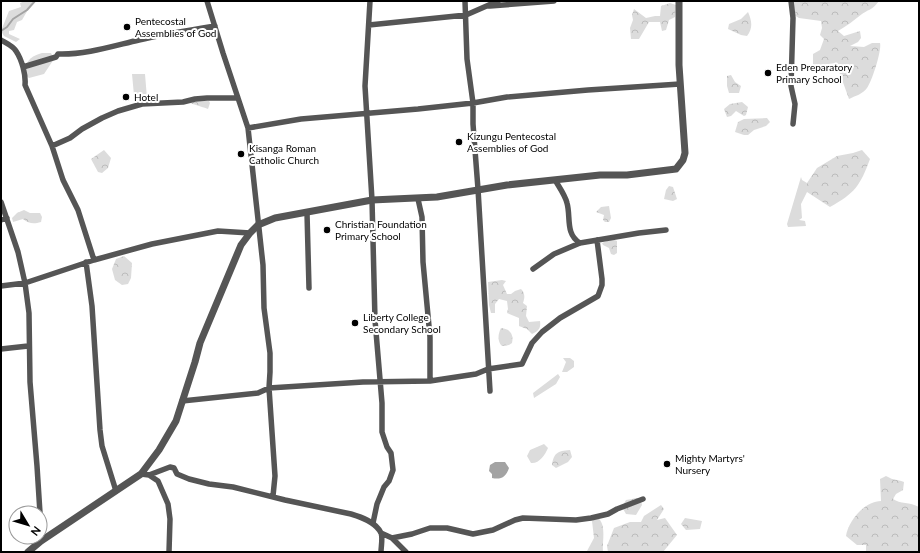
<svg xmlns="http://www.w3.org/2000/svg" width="920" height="553" viewBox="0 0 920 553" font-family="Lato,sans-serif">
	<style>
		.green { fill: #dcdcdc }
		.forest { fill: url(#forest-crowns) }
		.water { fill: #a3a3a3 }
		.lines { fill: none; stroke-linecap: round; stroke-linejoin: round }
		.stream { stroke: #a3a3a3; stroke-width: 2 }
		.minor { stroke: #555; stroke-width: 5.5 }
		.tertiary { stroke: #555; stroke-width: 7 }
		.poi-dot { fill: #000; stroke: #fff; stroke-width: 1.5 }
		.labels { text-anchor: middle; stroke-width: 4; stroke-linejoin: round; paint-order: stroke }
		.poi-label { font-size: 10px; fill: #000; stroke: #fff; text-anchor: start }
	</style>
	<defs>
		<pattern id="forest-crowns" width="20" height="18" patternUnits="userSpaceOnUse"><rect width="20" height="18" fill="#dcdcdc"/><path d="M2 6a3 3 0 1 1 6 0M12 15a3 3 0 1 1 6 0" fill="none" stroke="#bbb"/></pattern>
	</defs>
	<rect width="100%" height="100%" fill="#fff"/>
	<path class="green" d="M25,1h8l-11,19 -5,2 -3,8 -5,1v3l11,5 -4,3 -12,-6 -3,-5 8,-20 12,-4 -1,-4z
		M42,53h9l3,6 -10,15 -15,4 -6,-5c5,-13 6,-16 19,-20z
		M132,74h13l2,24 -12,8z
		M801,177l1,3 5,3v9l-6,12 1,14 -3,2 6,1 1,5 -18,1 -1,-3z
		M563,358h7l4,3v6l-7,5h-5l4,-10z
		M558,374l2,3 -4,7 -22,14 -1,-5z
		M544,444l4,4c-3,7 -9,16 -17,15l-4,-7 3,-6z"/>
	<path class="forest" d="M791,1h88c-8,10 -8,7 -17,13 -8,6 -15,12 -24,17l6,5 16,-5 1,7 -3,4 -8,4 14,1 8,-4h8c2,7 -8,38 -13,45 -4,6 -12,8 -18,11l-13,-36 -23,3v-12l7,-4 4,-11 -4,-4 2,-7 -1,-7 -22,-3 -5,-3z
		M670,3l6,2 -1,12 -6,3 -3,10 -4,1 -2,-9h-11l-10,17h-8l-1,-11 3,-8 -1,-5 2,-6 12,9 9,-2h5l1,-10z
		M748,12c4,9 5,16 -1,24l-6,-1 -13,-6 1,-5 12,-5z
		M731,75l4,7 6,4 -2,7h-10l-2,-7v-10z
		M194,99l15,2 1,2 -2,6c-2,-1 -16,-5 -18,-6z
		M742,102l6,5 -2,8 -2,1 -8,-5 -5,5 -4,1 -3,-8 6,-5z
		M767,118l3,4 -4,4 -12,4 -6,5h-4l-9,-3 3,-10 6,-3z
		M104,150l7,8 -3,10 -6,5 -4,-1 -7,-13z
		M862,150l8,9c-10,27 -15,34 -40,48l-23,-15v-9l10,-15 20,-12 16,-3z
		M669,186l4,1 4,12 -4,2 -9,-2 2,-9z
		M609,206l2,12 -2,4h-4l-2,-2 1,-5 -8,-3 5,-5z
		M24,210l6,3h10l2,4 -1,5c-7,2 -12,2 -18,-3l-10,3 -1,-4 5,-5z
		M612,239l5,2v12l-3,2 -3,-1 -2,-6 -6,-3 -1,-2z
		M124,256l8,7 -1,15 -3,6 -6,1 -7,-5 -3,-11 4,-10z
		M502,280l4,1 -3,4 4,9h4l4,-3 6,-2c4,4 4,8 2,14l4,3 -1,10 3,6 11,-1c1,7 -1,10 -8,13l-5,-5 -8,-3v-8l-12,-5 1,-4 -1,-8 -8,-2 -4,5v9h-4l-2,-8 -1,-23z
		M501,328c9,1 13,6 11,15l-3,2 -7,1c-5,-5 -4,-12 -1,-18z
		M570,450l2,7 -4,5 -12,6 -4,-3c2,-12 5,-14 18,-15z
		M886,476c9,5 10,3 18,6l-1,8 -7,4 -3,5c7,5 17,3 26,8v45h-53v-7h-9l-11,-9c2,-15 19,-35 35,-35l-1,-22z
		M638,498l3,3 1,4 -6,10 -10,-1 -4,-7 4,-7z
		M661,505l3,4 -7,11 8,-2 12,17 -14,17h-55l-1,-6 7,-18 16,-6h11l3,-6z
		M597,517c10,7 5,24 6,35l-16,-1 7,-13 -2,-17z
		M685,518l17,3 -2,8 -14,1 -5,-6z"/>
	<path class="water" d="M495,462h10l4,6c-3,9 -8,12 -17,10v-4l-3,-3 1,-6z"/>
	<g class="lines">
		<path class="stream" d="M1,31l6,-4 6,-8 14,-9 8,-9"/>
		<path class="minor" d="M207,1l16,52 25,75 15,137 1,43 6,45v19l-1,16 6,88 -2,20
			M370,1l-5,85 7,114 3,120 7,83v29l5,15 4,6 2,17 -4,11 -5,6 -7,17 -4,19
			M465,1l2,58 6,44v21l5,65 12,202
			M791,1l2,17 -2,68 4,18 -2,20
			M490,6l64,-5
			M369,25l97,-10 32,-14
			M1,40c5,3 12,6 15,11 6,9 10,24 9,34l27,61 11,34 15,30 16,50
			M23,67l33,-10 2,-3c27,1 55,-8 81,-14 26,-6 51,-10 76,-14
			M248,128l53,-9 117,-10 55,-6 34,-6 81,-7 92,-6
			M52,146l18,-8 12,-9 20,-11 16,-7 24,-7 41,-2 12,-3 12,-1h31
			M555,180c4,7 10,15 12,23 4,14 -2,31 13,40
			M418,199l4,18 1,45 7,75v44
			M1,202l17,50 7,31 4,30 1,69 7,84 3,47
			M307,213l2,75
			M1,220l6,-2
			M86,262l6,44 8,124 2,16 14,45
			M533,269l21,-15 26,-11 59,-10 27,-3
			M1,286l24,-3 69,-23 58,-16 66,-13 32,2
			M1,349l27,-3
			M182,401l76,-8 11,-5 94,-6 67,-1 46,-7 12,-5 34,-5 10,-21 10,-11 18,-14 38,-22 4,-11v-6l-5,-39
			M141,474l8,1 21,-8 4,1 3,6 12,5 20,5 24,3 52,13 66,14c10,3 25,8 30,19 2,4 0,14 0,19
			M149,475l9,6 10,23 2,15 -1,33
			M40,515l1,26
			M381,533l11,5 20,-4 18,-6h17l26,6 20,-4 22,-10 8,-2 53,2 15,-2 17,-4 9,-5 26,-10
			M392,538l14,14"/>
		<path class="tertiary" d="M28,552l13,-11 100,-67 18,-24 17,-29 19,-59 5,-19 41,-98 9,-12 8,-8 17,-7 97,-18 65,-3 70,-12 93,-10h27l49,-6 7,-9 2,-7 -6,-88v-64"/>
	</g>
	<g class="poi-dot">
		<circle cx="127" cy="27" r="4"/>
		<circle cx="768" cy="73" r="4"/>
		<circle cx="126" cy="97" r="4"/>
		<circle cx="459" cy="142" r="4"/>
		<circle cx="241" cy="154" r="4"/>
		<circle cx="327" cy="230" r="4"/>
		<circle cx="355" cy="323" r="4"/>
		<circle cx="667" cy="464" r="4"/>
	</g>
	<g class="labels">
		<g class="poi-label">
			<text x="135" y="25">Pentecostal<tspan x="135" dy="12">Assemblies of God</tspan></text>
			<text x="776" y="71">Eden Preparatory<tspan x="776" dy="12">Primary School</tspan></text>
			<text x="134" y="101">Hotel</text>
			<text x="467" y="140">Kizungu Pentecostal<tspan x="467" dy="12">Assemblies of God</tspan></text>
			<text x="249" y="152">Kisanga Roman<tspan x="249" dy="12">Catholic Church</tspan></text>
			<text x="335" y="228">Christian Foundation<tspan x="335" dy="12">Primary School</tspan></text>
			<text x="363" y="321">Liberty College<tspan x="363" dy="12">Secondary School</tspan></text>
			<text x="675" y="462">Mighty Martyrs'<tspan x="675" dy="12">Nursery</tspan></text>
		</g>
	</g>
	<rect width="920" height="553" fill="none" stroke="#000000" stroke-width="4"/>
	<g transform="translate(28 525) rotate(128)"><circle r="19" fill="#ffffff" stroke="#999999"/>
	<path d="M0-3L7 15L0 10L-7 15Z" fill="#000000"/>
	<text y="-6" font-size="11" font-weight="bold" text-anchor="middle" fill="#000000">N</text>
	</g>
</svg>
